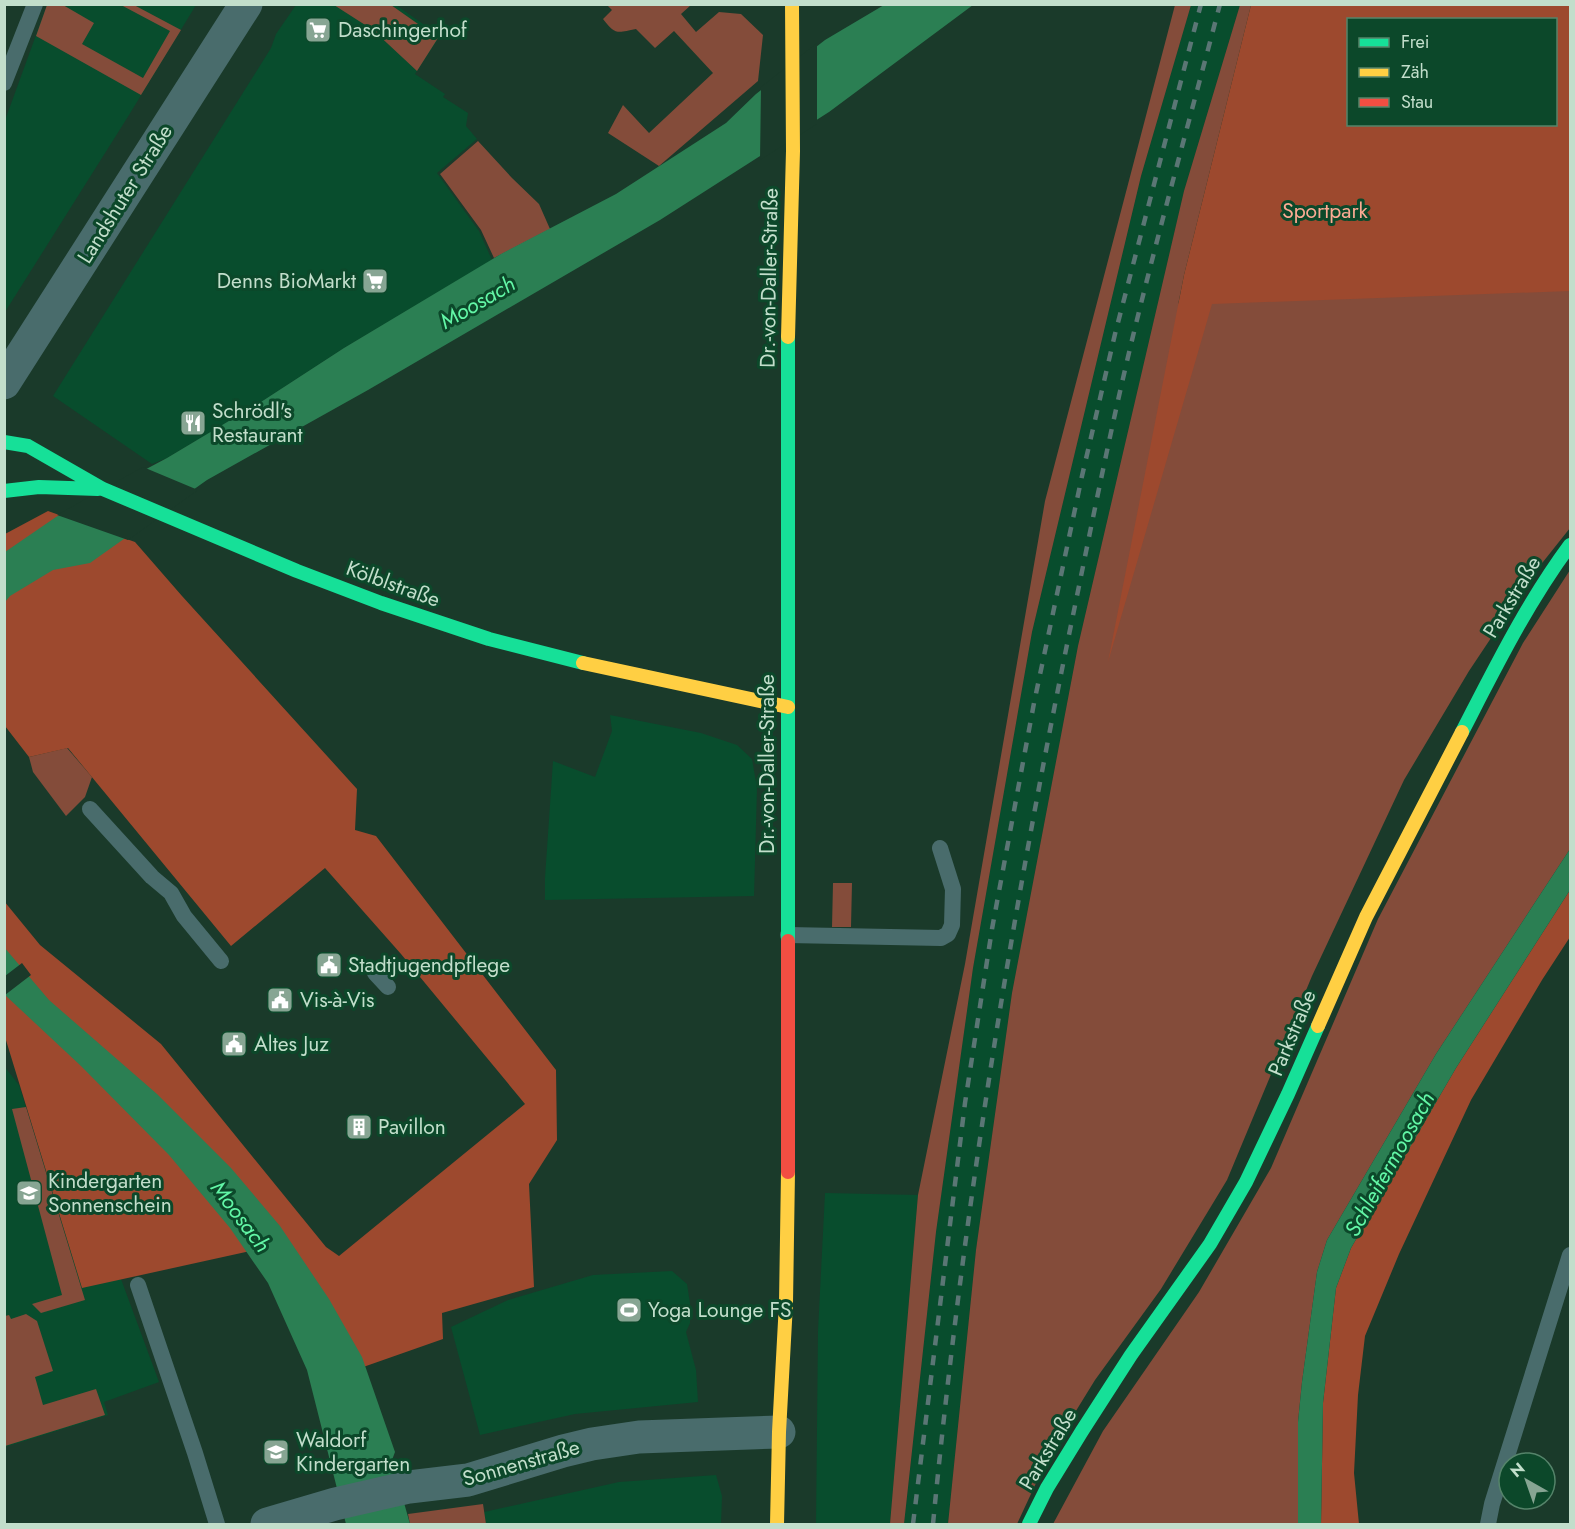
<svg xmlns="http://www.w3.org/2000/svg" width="1575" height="1529" viewBox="0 0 1575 1529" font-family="Jost,sans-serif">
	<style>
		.built { fill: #084d2d }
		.green { fill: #844c3a; fill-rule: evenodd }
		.forest { fill: #9d492e; fill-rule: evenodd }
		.water { fill: #2b7f53 }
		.pier { fill: #1a3a2a }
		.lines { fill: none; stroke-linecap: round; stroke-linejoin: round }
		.lane { stroke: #496c6c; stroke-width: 16 }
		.street { stroke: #496c6c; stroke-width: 33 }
		.fast { stroke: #16e098; stroke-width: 14 }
		.slow { stroke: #ffcf43; stroke-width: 14 }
		.jam { stroke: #f24e42; stroke-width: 14 }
		.rail { stroke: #5b7675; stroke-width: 4.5; stroke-dasharray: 10 10; stroke-linecap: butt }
		.labels { text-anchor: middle; stroke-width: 6; stroke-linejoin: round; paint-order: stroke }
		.poi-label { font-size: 21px; fill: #c2decb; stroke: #0c482a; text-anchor: start }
		.street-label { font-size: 21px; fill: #c2decb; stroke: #0c482a }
		.park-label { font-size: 21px; fill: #fdab94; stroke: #0c482a }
		.water-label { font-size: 22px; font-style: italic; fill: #62f6a6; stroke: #0c482a }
	</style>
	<rect width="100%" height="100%" fill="#1a3a2a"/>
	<path class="built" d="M47,5h149l-67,110 -124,197 -1,-189z
		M296,5h100l44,31 -25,38 30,20 -2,3 25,16 -2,13 11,13 -40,34 42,58 13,29 -148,88 -80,52 -97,58 -15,6 -99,-68 218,-348 5,-14z
		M1191,5h49l-56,186 -106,455 -66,347 -36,257 -28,274h-44l32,-292 37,-264 59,-336 109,-456z
		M610,715l91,18 36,12 15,14 5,29 -3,108 -209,4v-22l8,-117 42,16 17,-46z
		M4,1066l15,19 63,202 39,-8 38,103 -55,20 4,13 -103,32z
		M825,1193l93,2 -28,329h-74l2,-193z
		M672,1271l15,13 3,19v20l-4,9 10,38 2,32 -123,12 -95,21 -29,-108 57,-27 85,-25z
		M716,1475l6,21 -1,28h-235l-2,-12 135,-30z"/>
	<path class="green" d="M47,5h16l31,18 -12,21 61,34 27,-47 -49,-26h13l47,25 -40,65 -105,-59z
		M334,5h57l47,33 -21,33 -44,-41z
		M607,5h84l-10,9 15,18 23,-20 22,2 22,21 -5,46 -99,85 -51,-33 15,-28 26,28 64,-60 -39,-42 -19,17 -19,-19c-19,4 -21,6 -33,-10l9,-9z
		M1175,5h16l-50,171 -109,456 -59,336 -37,264 -32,292h-14l28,-329 47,-231 80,-463z
		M1240,5h11l-67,270 -6,30 106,-300h286v523l-35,44 -66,99 -65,109 -92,196 -85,204 -66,109 -66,91 -45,73 -33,71h-69l28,-274 36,-257 66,-347 106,-455zM1348,20h208v104h-208z
		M478,141l34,37 27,26 11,25 -56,29 -13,-28 -41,-56z
		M1570,570v279l-134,205 -109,186 -10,32 -15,110 -4,40v102h-245l50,-93 96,-139 72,-124 107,-249 145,-276z
		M67,748l25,29 -7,20 -19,19 -33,-44 -4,-15z
		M833,883h19l-1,44h-19z
		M26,1107l59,193 -44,13 -9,-9 30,-9 -50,-186z
		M26,1314l11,7 16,50 -18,6 8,28 53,-16 9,26 -100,31v-130l4,-1 2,4z
		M483,1504l3,20h-76l-2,-10z"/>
	<path class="forest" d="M1251,5h319v286l-358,13 -104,358 76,-387zM1348,20h208v104h-208z
		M48,511l87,31 47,54 175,193 -2,41 21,6 180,234 1,70 -28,44 5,103 -92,26 1,26 -94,33 -71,-127 -196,43 -77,-251 -1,-136 36,44 121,99 165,203 13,9 186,-152 -124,-150 -76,-86 -94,78 -163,-198 -39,9 -24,-31v-192z
		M1570,890v47l-28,43 -71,120 -72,154 -34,82 -7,59 -4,78 5,51h-38l2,-121 13,-115 15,-40 105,-180z"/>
	<path class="water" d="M884,5h89l-144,107 -169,108 -292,170 -161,90 -117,83 -37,7 -43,26 -5,6v-50l51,-35 111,-59 97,-58 80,-52 157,-94 115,-60 110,-71 30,-29 69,-54z
		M1570,849v41l-114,178 -105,180 -15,40 -13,115 -2,121h-23v-102l4,-40 15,-110 10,-32 109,-186z
		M4,947l45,53 108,94 74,74 49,58 49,73 33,58 33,95 -3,8 18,64h-64l-39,-154 -39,-87 -38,-55 -61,-73 -88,-89 -76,-71z"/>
	<path class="pier" d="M817,43v81l-57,36 1,-73z
		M143,467l55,23 -70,50 -71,-25z
		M22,963l9,12 -26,20v-19z"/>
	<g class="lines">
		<path class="lane" d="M4,83l31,-79
			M90,809l62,68 19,16 13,23 37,45
			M788,935l153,3 7,-4 4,-9 1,-36 -13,-41
			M375,973l13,14
			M138,1285l57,168 22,71
			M1488,1524l4,-20 78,-249"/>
		<path class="street" d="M4,383l242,-379
			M267,1524l68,-20 74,-17 59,-7 95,-29 29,-7 47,-7 140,-5"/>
		<path class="fast" d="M4,442l24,4 75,43 194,82 84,32 108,36 94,24
			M4,491l35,-4 59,2
			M1462,732c33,-64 65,-129 108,-187
			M788,941v-604
			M1029,1524l18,-36 35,-57 49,-76 79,-111 36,-62 42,-88 30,-68"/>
		<path class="slow" d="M788,337l5,-186 -1,-147
			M583,663l205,44
			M1318,1026l48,-109 96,-185
			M777,1524l2,-92 7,-129 2,-131"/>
		<path class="jam" d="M788,1172v-231"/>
		<path class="rail" d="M913,1524l52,-421 27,-174 42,-226 48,-227 33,-142 86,-330
			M933,1524c29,-302 77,-602 138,-899 20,-97 39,-194 62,-289 27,-111 58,-221 87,-332"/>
	</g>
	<defs>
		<symbol id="supermarket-square" viewBox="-11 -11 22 22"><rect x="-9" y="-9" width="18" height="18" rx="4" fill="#87a593" stroke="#0c482a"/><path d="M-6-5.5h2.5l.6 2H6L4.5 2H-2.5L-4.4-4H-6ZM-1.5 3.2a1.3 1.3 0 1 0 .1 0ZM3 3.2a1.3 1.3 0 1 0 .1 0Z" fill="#fff"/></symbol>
		<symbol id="restaurant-square" viewBox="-11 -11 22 22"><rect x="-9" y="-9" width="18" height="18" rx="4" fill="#87a593" stroke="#0c482a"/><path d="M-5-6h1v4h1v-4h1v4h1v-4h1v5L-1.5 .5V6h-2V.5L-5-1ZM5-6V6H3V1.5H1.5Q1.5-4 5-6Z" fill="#fff"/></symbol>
		<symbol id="civic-square" viewBox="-11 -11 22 22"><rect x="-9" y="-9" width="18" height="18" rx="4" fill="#87a593" stroke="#0c482a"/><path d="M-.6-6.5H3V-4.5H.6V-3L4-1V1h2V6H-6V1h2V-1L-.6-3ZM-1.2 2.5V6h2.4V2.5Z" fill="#fff"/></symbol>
		<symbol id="building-square" viewBox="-11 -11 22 22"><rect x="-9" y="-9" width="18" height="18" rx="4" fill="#87a593" stroke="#0c482a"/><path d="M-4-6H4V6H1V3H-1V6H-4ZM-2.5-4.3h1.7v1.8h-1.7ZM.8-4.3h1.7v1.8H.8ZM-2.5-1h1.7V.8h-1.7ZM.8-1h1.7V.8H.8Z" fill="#fff"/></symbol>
		<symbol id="school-square" viewBox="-11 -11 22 22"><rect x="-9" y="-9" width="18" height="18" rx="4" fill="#87a593" stroke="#0c482a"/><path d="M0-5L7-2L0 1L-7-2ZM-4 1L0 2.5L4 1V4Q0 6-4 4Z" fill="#fff"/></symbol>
		<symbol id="stadium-square" viewBox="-11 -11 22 22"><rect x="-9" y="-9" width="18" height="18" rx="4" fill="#87a593" stroke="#0c482a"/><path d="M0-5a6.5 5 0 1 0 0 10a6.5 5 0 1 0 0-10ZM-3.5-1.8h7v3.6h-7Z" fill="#fff"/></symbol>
	</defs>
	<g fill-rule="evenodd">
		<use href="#supermarket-square" x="303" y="15" width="30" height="30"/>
		<use href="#supermarket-square" x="360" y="266" width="30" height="30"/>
		<use href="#restaurant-square" x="178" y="408" width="30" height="30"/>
		<use href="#civic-square" x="314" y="950" width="30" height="30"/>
		<use href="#civic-square" x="265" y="985" width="30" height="30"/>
		<use href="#civic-square" x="219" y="1029" width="30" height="30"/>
		<use href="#building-square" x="344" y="1112" width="30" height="30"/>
		<use href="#school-square" x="14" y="1178" width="30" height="30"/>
		<use href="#stadium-square" x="614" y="1295" width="30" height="30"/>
		<use href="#school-square" x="261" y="1437" width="30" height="30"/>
	</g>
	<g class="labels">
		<g class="poi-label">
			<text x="338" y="37">Daschingerhof</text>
			<text x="356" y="288" text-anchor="end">Denns BioMarkt</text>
			<text x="212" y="418">Schrödl's<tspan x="212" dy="24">Restaurant</tspan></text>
			<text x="348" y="972">Stadtjugendpflege</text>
			<text x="300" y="1007">Vis-à-Vis</text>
			<text x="254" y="1051">Altes Juz</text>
			<text x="378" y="1134">Pavillon</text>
			<text x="48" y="1188">Kindergarten<tspan x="48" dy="24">Sonnenschein</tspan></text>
			<text x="648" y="1317">Yoga Lounge FS</text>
			<text x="296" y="1447">Waldorf<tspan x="296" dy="24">Kindergarten</tspan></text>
		</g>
		<g class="street-label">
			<text transform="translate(125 194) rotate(-58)" y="7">Landshuter Straße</text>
			<text transform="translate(769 278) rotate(-89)" y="7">Dr.-von-Daller-Straße</text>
			<text transform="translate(393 584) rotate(20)" y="7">Kölblstraße</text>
			<text transform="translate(1512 597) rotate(-59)" y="7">Parkstraße</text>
			<text transform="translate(767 764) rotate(-90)" y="7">Dr.-von-Daller-Straße</text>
			<text transform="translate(1292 1033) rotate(-67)" y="7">Parkstraße</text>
			<text transform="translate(1048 1449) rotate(-59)" y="7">Parkstraße</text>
			<text transform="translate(521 1463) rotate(-16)" y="7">Sonnenstraße</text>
		</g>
		<g class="park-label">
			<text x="1325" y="218">Sportpark</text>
		</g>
		<g class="water-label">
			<text transform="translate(477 302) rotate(-30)" y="8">Moosach</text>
			<text transform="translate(1389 1164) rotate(-61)" y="8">Schleifermoosach</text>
			<text transform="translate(241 1216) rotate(53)" y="8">Moosach</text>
		</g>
	</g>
	<rect width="1575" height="1529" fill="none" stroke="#c2decb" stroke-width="12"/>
	<rect x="1347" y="18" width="210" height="108" fill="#0c482a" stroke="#55846a" stroke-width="1.5"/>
	<rect x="1359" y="38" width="30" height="9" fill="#16e098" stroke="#55846a" stroke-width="1.5"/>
	<text x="1401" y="48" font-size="18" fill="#c2decb">Frei</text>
	<rect x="1359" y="68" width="30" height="9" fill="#ffcf43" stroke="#55846a" stroke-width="1.5"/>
	<text x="1401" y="78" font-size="18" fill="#c2decb">Zäh</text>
	<rect x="1359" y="98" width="30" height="9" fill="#f24e42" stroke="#55846a" stroke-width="1.5"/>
	<text x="1401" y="108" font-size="18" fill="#c2decb">Stau</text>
	<g transform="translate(1527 1481) rotate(320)"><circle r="28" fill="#0c482a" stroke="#55846a" stroke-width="1.5"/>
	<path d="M0-4.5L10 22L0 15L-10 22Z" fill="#87a593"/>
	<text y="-9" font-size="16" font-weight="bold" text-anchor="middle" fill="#c2decb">N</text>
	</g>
</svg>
